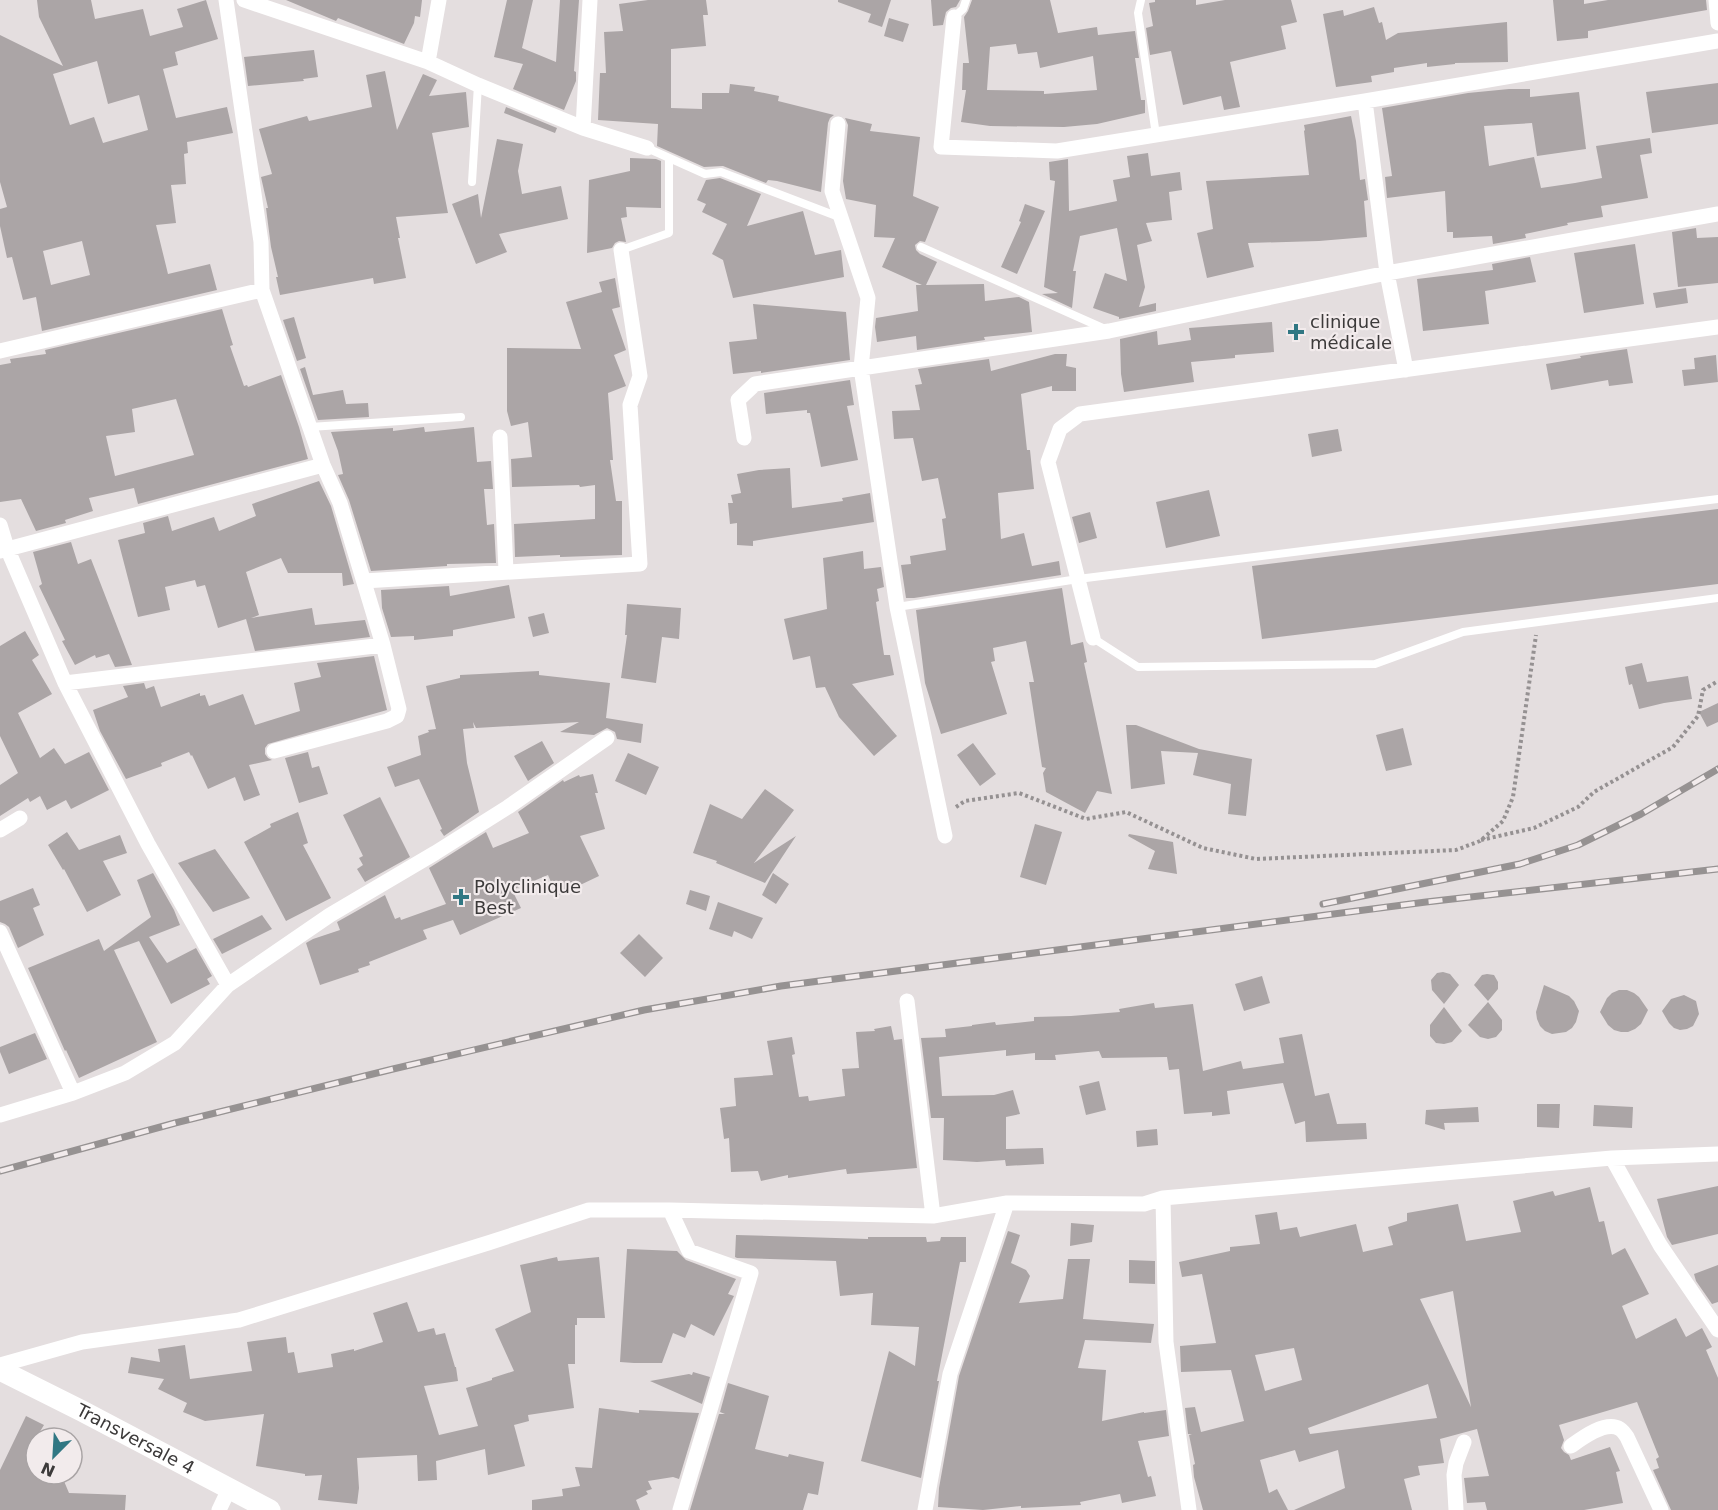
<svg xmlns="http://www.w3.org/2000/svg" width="1718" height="1510" viewBox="0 0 1718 1510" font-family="'DejaVu Sans',sans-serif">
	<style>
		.building { fill: #aba5a6; fill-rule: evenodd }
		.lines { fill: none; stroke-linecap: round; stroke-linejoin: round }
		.path { stroke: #959192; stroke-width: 4; stroke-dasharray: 3 3; stroke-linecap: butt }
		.service { stroke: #fff; stroke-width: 8 }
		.minor { stroke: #fff; stroke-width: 15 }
		.secondary { stroke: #fff; stroke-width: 21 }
		.rail-casing { stroke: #969292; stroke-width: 7 }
		.rail { stroke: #f2ebec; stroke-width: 4.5; stroke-dasharray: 14; stroke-linecap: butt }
		.poi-dot { fill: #307783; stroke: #f2ebec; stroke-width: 2 }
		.labels { text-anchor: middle; stroke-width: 4.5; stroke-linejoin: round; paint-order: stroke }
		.poi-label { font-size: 18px; fill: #3c3a3a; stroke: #f2ebec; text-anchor: start }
		.street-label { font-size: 18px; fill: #3c3a3a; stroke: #f2ebec }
	</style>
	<rect width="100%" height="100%" fill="#e4dedf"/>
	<path class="building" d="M37,0h54l4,19 48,-10 7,27 33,-9 -6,-18 29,-9 12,39 -43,13 3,13 -15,4 13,49 51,-11 6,26 -46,9 1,11 -4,1 2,30 -15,1 5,38 -20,2 12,49 42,-10 7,26 -175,41 -6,-34 -13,3 -11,-43 -5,1 -7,-32v-17l7,-2 -7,-25v-147l63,31 -24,-49zM97,61l11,43 31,-9 9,35 -45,13 -9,-26 -24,8 -17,-51zM82,241l8,34 -39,10 -8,-34z
		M286,0h136l-2,17 -5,-1 -1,7 -10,21 -66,-26 -2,3z
		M507,0h26l-11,48 34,14 4,-62h19l-5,71 2,1v9l-12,29 -51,-21 10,-25 -29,-7z
		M648,0h58l2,15h-5l3,31 -35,3v59l31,1v-16h27l1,-9 25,3 -1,4 25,5 -1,5 56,14 -4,3 -2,5 -7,69 -44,-11 -9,-1 -2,3 -43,-17 -19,1 -47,-21 1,-22 -60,-4 2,-47h6l-2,-41 19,-1 -4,-27z
		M838,0h53l-9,27 -14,-5 3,-8 -33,-12z
		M931,0h29l-4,7 -5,1 -5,4 -3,13 -10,1z
		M972,0h78l8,33 39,-6 1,8 37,-4 4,27h-4l6,42h4v13l-48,11 -33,3 -74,-1 -29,-4 5,-32h-4l1,-27h6l-5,-46 4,-6zM1016,44l2,10 19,-2 3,16 53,-12 4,34 -53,4v-3l-57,-1 3,-43z
		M1155,0h41v5l29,-5h66l6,22 -16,4 5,23 -56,13 10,45 -16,3 -3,-14 -38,9 -12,-54 -21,4 -4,-27 7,-2 -4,-23 6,-1z
		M1553,0h31v4l24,-4h98l1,10 -119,21v7l-31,3z
		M1374,7l5,16 3,-1 4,18 12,-7 109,-11 1,40 -53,1v1l-28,3v-4l-33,5v4l-23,4 1,6 -36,5 -13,-73 20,-4 1,6z
		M889,18l20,6 -6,18 -19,-6z
		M314,50l4,27 -15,2 1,2 -56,5 -4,-29z
		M385,71l12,59 26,-56 14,6 -8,16 37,-4 3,35 -37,6 16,80 -52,4 4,21h-2l8,40 -32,6 -1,-6 -93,17 -4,-18h2l-7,-30 -5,-39h2l-7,-31 11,-3 -13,-45 48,-13 2,5 63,-14 -6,-32z
		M1718,83v41l-66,9 -6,-41z
		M1509,89h21v8l49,-5 7,57 -49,7 -5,-33 -48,3 5,40 45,-9 7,31 34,-5 27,-5 -6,-32 54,-8 2,15 -12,2 8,43 -47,8 2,11 -36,6 1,2 -43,9 1,4 -33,6 -1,-8 -39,2v-6h-6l-2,-41 -58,7 -2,-21 7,-1 -10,-68 86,-15z
		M506,107l51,21 -2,5 -51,-20z
		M1351,116l5,25 4,39 5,-1 3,21 -4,1 3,36 -48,4 -71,2 6,24 -47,11 -10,-45 16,-4 -7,-48 103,-6 -5,-44 1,-1 -1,-5z
		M845,118l27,6 -2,7 50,6 -7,59 26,11 -14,35 -5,-1 -5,4 1,5 4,4 17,8 -11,23 58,-1 1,17 34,-4 10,5 3,30 -48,5 1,3 -68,10 -1,-14 -39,6 -2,-15 1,-9 42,-7 -2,-26h6l-40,-18 13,-29 -21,-1 2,-32 -30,-6 -3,-18 5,-56z
		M497,139l26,5 -5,27 4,23 39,-8 7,33 -69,15 8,18 -31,12 -24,-60 26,-10 3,24z
		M1148,153l3,23 29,-4 2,18 -13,2 3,28 -26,3 6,18 -15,4 8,42 -6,20 17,-4v8l-37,8v-2l-26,-9 12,-35 22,8 -10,-53 -37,8 -7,35h3l-4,37 -30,-14 16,-1 -14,-6 11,-106 -5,-1 -1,-18 19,-3 1,52 48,-10 -4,-21 17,-3 -3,-21z
		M630,158l26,1 5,2v47l-35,-1 1,10 -6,1 5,24 -7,-1 -4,2 -3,5 -25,5 2,-73 41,-9z
		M720,178l41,16 -14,32 56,-15 12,44 26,-5 3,27 -111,21 -10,-38 -11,-6 15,-30 -25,-12 4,-8 -9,-4 9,-20z
		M1025,204l20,7 -28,63 -16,-7 20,-45 -2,-1z
		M1696,228l1,10 21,-1v46l-40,4 -6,-55z
		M1635,244l9,60 -60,9 -10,-60z
		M1530,257l6,25 -51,9 4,33 -66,7 -6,-52 76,-9 -1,-6z
		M615,278l5,29 -8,2 14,41 -12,5 12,31 -18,7 5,67h-3l6,41h6v54l-62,2v-2l-45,2 -1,-33 81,-5v-34l-15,2 -1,-2 -67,2 -1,-28 21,-2 -4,-35 -17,4 -4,-15v-63l74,1 -15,-47 36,-10 -3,-10z
		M1686,288l2,15 -32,5 -3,-15z
		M753,304l93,8 4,48 -89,13v-2l-28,3 -4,-32 28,-3z
		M222,309l11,36 -3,1 14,40 3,-1 1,2 33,-12 18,52 9,32 -170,45 -4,-16 -45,10 4,13 -28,9 1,3 -30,8 -15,-32 -21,3v-137l11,-2 -1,-4 36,-5 -1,-4zM176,399l18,56 -79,21 -9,-40 29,-4 -3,-23z
		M294,317l12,41 -9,3 -14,-41z
		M1272,322l2,30 -39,3v3l-44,4 3,20 -70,10 -3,-18 -1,-35 37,-8 1,14 33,-5 -2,-12z
		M1627,349l6,34 -24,3 -1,-6 -57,10 -5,-26 35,-6 -1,-2z
		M1055,354h12l-1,12 10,2v23h-24v-5l-31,8 6,56h3l4,39 -36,4 3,46 23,-6 8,33 27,-5 2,14 -147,23h-8l-5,-33 10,-1 -1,-8 36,-6 -4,-31 4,-1 -8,-40 -16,3 -9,-43 -19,1 -2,-28 28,-1 -5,-25 7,-1 -4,-15 71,-10 2,12z
		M1716,355l2,27 -34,4 -2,-16 13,-1 -1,-11z
		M305,367l8,28 30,-5 3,14 22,-1 1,14 -51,3 -18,-51z
		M850,380l4,25 -7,1 11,54 -37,7 -11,-54h-3v-3l-41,4 -2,-21z
		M424,427l1,5 49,-5 3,35 14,-1 2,28h-9l3,36 7,-1 2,39 -49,1v2l-76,5 -22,-71 -11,-25 5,-1 -5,-23 -7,-19 62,-4v3z
		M1338,429l4,22 -30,6 -4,-23z
		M790,468l2,40 51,-7 -1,-3 28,-5 4,29 -121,19v5l-16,-1v-22l-7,1 -2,-21h5l-2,-8 10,-2 -4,-19 22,-4z
		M319,481l12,25 23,78 -11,2 -1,-13h-54l-7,-15 -35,14 13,43 -8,3 61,-10 3,17 50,-5 5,17 -115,14 -9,-32 -28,9 -13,-43 -8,2 -2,-7 -30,7 5,23 -32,7 -20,-77 27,-7 -2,-10 25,-7 4,15 42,-14 5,14 37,-15 -4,-12z
		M1209,490l11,46 -54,12 -10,-46z
		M1718,509v75l-456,55 -10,-73z
		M1090,512l7,26 -18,5 -7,-26z
		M71,542l7,22 13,-5 41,106 -17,2 -6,-13 -13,4 -1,-3 -20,10 -13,-24 3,-1 -26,-54 3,-2 -9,-32z
		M863,551l1,18 17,-2 3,20 -7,2 2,12 -3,1 8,53h6l4,20 -42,9 45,52 -23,20 -35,-39 -14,-30 -9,1 -6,-32 -17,4 -9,-41 43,-10 -4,-51z
		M509,585l6,33 -62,12v6l-39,4v-4l-23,1 -9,-29 -1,-18 68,-4 1,10z
		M1062,588l9,57 12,-3 4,20 -3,1 28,131 -15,-3 -12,22 -39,-21 -3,-19 3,-5 -4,-1 -13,-85h5l-8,-41 -33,7 2,13 -4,1 16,52 -66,20 -16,-51 -9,-73z
		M627,604l54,4 -2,31 -17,-2 -6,46 -35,-5 6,-43h-2z
		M544,613l5,20 -16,4 -5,-20z
		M25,631l14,24 -7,5 20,34 -34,19 22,45 14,-10 11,16 24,-12 20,38 -38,19 -5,-9 -19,10 -7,-14 -10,6 -2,-4 -28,18v-31l18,-12 -18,-37v-90z
		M374,656l13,54 -119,34 -3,4v6l3,4 4,2 -23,5 11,30 -16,6 -9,-24 -27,12 -16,-34 -1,1 -2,-4 -28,11 1,3 -36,13 -26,-48 -7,-21 35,-13 -5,-11 21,-3 2,6 8,-3 7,21 39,-14v3l5,-1 4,11 34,-12 12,31 45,-14 -6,-28 27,-6 -4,-14z
		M1642,663l5,19 41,-6 4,23 -28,4 -25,6 -7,-25 -3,1 -4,-18z
		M539,671v4l71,8 -4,35 37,6 -2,19 -24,-4 -2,-7 -8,-4 -13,7 -34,-3 19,-10 -103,6 -3,-6 1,6 -11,1 4,34 12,49 -35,24 -4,-6 2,-1 -23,-50 -24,8 -8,-20 34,-12 -3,-19 11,-4 -1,-2 8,-1 -10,-43 34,-8v-3z
		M1718,703v19l-11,5 -8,-15z
		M1126,725h10l63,24 53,10 -6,57 -18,-2 3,-30 -38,-9 5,-22 -37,-2 4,33 -34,5z
		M1403,728l9,37 -26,6 -10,-36z
		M542,741l12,22 -26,18 -14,-25z
		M973,743l23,31 -16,12 -23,-31z
		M308,752l4,16 7,-2 9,28 -29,9 -14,-45z
		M628,753l31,14 -13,28 -31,-14z
		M593,774l5,19h-3l10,36 -25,7 19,40 -42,20 -9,-21 -36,15 9,18 -61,27 -7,-15 -30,10 4,9 -58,23 1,3 -12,4 1,3 -39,13 -14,-42 7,-4 27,-9 -3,-8 48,-27 10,24 5,-2 1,3 45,-16 -17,-36 57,-36 7,16 36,-15 -11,-21 45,-32 1,2 15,-7 1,2z
		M765,789l29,21 -40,53 42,-27 -31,47 -49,-20 1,-2 -24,-8 17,-49 32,15z
		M380,797l30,60 -45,25 -8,-13 6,-4 -4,-7 4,-2 -20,-41z
		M298,812l10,31 -5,2 28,53 -45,23 -42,-79 27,-15 -1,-3z
		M1035,824l27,8 -16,53 -26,-8z
		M67,832l12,18 41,-15 7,18 -24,8 18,34 -34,17 -23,-43 -1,1 -15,-25z
		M1129,834l44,8 4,32 -29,-5 7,-18 -27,-15z
		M215,849l35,49 -37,14 -35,-49z
		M153,873l21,37 6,15 -31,12 18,26 29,-15 16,28 -5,3 3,5 -39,20 -32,-63 -25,9 43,92 -78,36 -13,-28 -1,1 -37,-83 71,-29 5,12 47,-34 -14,-37z
		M773,873l16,11 -13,20 -14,-9z
		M33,888l7,17 -7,3 11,27 -26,13 -9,-21 -4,-3 -5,-2v-21z
		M690,890l20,6 -4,15 -20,-7z
		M718,902l45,16 -11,21 -18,-8 -2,6 -23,-8z
		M262,915l10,14 -50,25 -9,-15z
		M639,934l24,24 -18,19 -25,-24z
		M1443,972l7,2 9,11 -15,19 -12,-14 -1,-10 6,-7z
		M1487,974l7,1 4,7v7l-10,12 -14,-16 8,-10z
		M1262,976l8,27 -26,8 -9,-27z
		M1544,985l25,11 5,5 5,10 -3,11 -4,6 -6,4 -14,2 -7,-3 -5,-5 -3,-7 -1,-7z
		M1619,990h8l7,3 5,4 9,13 -7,14 -6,5 -7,3h-7l-7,-2 -6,-5 -8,-13 7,-14 5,-5z
		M1684,995l12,6 3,13 -6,12 -6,3 -7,1 -6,-2 -5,-5 -7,-12 9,-12z
		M1488,1002l14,18v10l-6,7 -8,2 -8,-2 -12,-12z
		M1154,1003l1,5 38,-4 10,67 38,-10 2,8 41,-6 -5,-25 23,-4 13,62 14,-3 8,31 29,-1 1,16 -61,3 -1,-21 -10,3 -12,-41 -56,8 3,23 -18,2v-4l-28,2 -5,-45 -10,1 -2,-13 -65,1 -3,-7 -44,4 1,5h-21v-7l-29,3v-6l-67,7 3,39 52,-1 19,-5 7,24 -14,3v32l37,-1 1,16 -38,2 -1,-6 -28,2 -34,-2 1,-42h-13l-10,-80 25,-1 -1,-8 27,-3v-1l23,-3 1,3 38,-4v-4l37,-1 49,-4 -1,-3z
		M1444,1007l18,24 -10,11 -8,2 -8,-1 -6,-7v-11z
		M891,1026l3,14 8,-1 15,129 -70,6 -1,-5 -58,9v-3l-27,6 -3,-10 -27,1 -2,-34 -5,1 -4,-31 16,-2 -2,-28 39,-3 -6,-34 25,-4 3,17 -3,1 7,42 9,-1 1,5 36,-5 -3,-27 17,-1 -3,-36 19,-1 -1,-2z
		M35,1033l12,26 -38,15 -9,-22v-5z
		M1099,1081l7,29 -20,5 -7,-29z
		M1537,1104h23l-1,24 -22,-1z
		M1594,1105l39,2 -1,21 -39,-2z
		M1478,1107l1,15 -35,1 1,7 -20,-6 1,-14z
		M1157,1129l1,16 -21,2 -1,-16z
		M1718,1186v48l-46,11 -5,-8 -10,-38z
		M1590,1187l9,35 5,-1 8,34 13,-7 24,46 -27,12 14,33 40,-21 10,19 16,-9 10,19 -6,3 12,28v132h-47l-18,-40 6,-2 -3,-9 3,-2 -22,-55 -78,23 5,15 -3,8 3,4 5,3 2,5 39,-13 10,24 -4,1 7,31 -39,7h-97l-2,-8 -18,1 -3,-25 25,-2 -12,-47 -37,10 4,24 -26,3 2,9 -16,4 8,31h-118l51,-22 -7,-38 -39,12 -4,-12 -35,10 9,33 8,-4 11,21h-85l-9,-33 -1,-12 2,-1 -6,-29 3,-1h-4l-3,-26 10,-1 6,25 43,-11 -13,-51 -50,2 -1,-26 36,-3 -14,-69 -20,3 -3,-15 51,-11v-4l30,-3 -5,-29 22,-3 3,18 17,-3 3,10 56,-13 7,28 30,-7 -5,-18 19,-6v-8l51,-9 8,37 55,-9 -8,-31 40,-10 2,5zM1453,1291l18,116 -51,-108zM1294,1348l8,32 -37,11 -10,-36zM1428,1384l9,34 -127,16 -2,-6z
		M1071,1223l23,2 -2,17 -22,4z
		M1008,1231l12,4 -9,28 15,7 4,6 -11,27 44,-4 5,-40h22l-7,60 71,5 -3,19 -66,-3 -7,28 28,2 -4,51 42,-9v1l22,-3 3,26 -31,5 10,36 3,-1 5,20 -34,7 -2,-9 -40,8 1,3 -39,2 -21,1v-2l-38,4 -45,-3 1,-19 20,-112z
		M736,1235l132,4v-2h58l1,5 13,-1 1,-4h25v25h-6l-23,119h2l-18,97 -60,-17 28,-110 26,15 4,-39 -48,-2 2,-32 -33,3 -4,-35 -99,-3 -2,-1z
		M627,1249l50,2 9,9 50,19 -8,15 6,2 -20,40 -23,-12 -6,14 -12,-5 -11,30h-28l-14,-1z
		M557,1257l1,4 41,-4 6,61h-28v7h-2v39h-7l6,44 -46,7 1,6 -15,4 11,41 -37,9 -3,-26 -49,12 1,19 -19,1 -1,-26 -60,3 2,30 -2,16 -39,-4 4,-25 -17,1v-2l-49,-8 8,-52 -59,7 -22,-9 4,-9 -29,-14 6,-10 -36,-6 3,-16 29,5 -2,-13 27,-4 5,34 62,-8 -5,-29 39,-5 2,16 6,-1 4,21 35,-6 -2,-13 23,-5v2l29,-9 -10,-29 34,-11 11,30 16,-4 2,7 9,-2 10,34h1l2,14 -34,5 15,49 39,-9 -12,-38 26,-8v-2l22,-7 -19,-42 36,-17 -11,-47z
		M1129,1260l26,1v23l-26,-1z
		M1718,1265v37l-6,2 -16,-23 -2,-7z
		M693,1372l17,5 -8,27 -52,-23 39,-7 3,1z
		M728,1383l41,13 -14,53 33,8 1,-3 35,8 -6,33 -10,-2 -5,17h-113l29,-96h6l-5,-2z
		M599,1408l40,5v-3l60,3 -20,66 -6,-2 -25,4 4,8 -6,2 2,3 -12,6 4,10h-108v-10l31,-4 -1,-7 18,-3 -5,-19 17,1z
		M26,1416l18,9 -8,13v36h25l8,19 57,2 -1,15h-125v-40z"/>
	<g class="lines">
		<path class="path" d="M956,807l9,-6 54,-8 67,26 40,-7 77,36 53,11 200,-9 24,-9 23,-20 10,-24 23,-162
			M1481,840l53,-12 44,-21 16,-15 79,-45 25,-31 5,-26 15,-9"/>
		<path class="service" d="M1141,0l-3,13 18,122
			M954,17l9,-8 3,-9
			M647,148l58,26 16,-2 118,45
			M472,182l6,-97
			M921,247l184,82
			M621,250l48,-17v-75
			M310,427l151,-10
			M897,607l181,-28 640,-80
			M1093,638l45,29 237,-3 88,-32 255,-34"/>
		<path class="minor" d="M226,0l35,242 1,48 61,175 17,38 43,142 16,64 -2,7 -10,5 -113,30
			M244,0l184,62 50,23 105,43 64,20
			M1716,0l2,23
			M954,17l-13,130 116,4 308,-50 353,-60
			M428,62l11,-62
			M1365,101l22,172 19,97
			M838,124l-6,67 36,107 -7,70 36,239 48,229
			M583,128l7,-128
			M0,351l262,-61
			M500,437l6,134
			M744,438l-6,-38 17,-16 354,-53 278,-58 331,-59
			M0,525l7,23 58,135 83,161 80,141
			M0,551l323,-86
			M364,581l276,-17 -10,-159 10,-29 -19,-126
			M1093,638l-45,-176 12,-33 20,-15 638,-87
			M65,683l318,-38
			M0,830l20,-12
			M0,932l73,161
			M907,1001l26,215
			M0,1115l73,-22 52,-20 50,-30 53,-58 102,-70 105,-62 73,-46 99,-69
			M1612,1158l48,87 58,85
			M1163,1198l3,144 23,168
			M670,1210l19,41 62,22 -71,237
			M0,1365l82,-23 157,-22 249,-77 101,-33h81l263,6 74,-13 137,1 19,-6 449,-40 106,-4
			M1571,1446c11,-8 35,-26 49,-17 3,2 5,5 7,8l34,73
			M219,1510l11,-23
			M925,1510l25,-136 57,-171
			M1456,1510l-2,-35 2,-12 8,-21"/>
		<path class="secondary" id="s1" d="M0,1370l82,41 188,99"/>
		<defs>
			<path id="rail" d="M1323,904l197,-40 58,-19 63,-31 77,-45
				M0,1171l175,-48 218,-54 251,-59 137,-24 645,-84 292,-33"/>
		</defs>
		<use href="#rail" class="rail-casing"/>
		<use href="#rail" class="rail"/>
	</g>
	<g class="poi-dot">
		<path d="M1293 323h6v6h6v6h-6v6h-6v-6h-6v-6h6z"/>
		<path d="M458 888h6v6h6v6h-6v6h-6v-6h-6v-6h6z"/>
	</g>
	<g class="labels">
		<g class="poi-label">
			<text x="1310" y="328">clinique<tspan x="1310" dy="21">médicale</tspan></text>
			<text x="474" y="893">Polyclinique<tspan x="474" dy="21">Best</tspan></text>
		</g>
		<g class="street-label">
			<text dy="6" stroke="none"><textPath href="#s1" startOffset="152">Transversale 4</textPath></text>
		</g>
	</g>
	<g transform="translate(54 1456) rotate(204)"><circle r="28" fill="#f2ebec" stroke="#a9a4a5" stroke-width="1.5"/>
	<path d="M0-4.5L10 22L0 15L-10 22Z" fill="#307783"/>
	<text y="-9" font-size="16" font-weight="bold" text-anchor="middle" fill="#3c3a3a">N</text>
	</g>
</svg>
